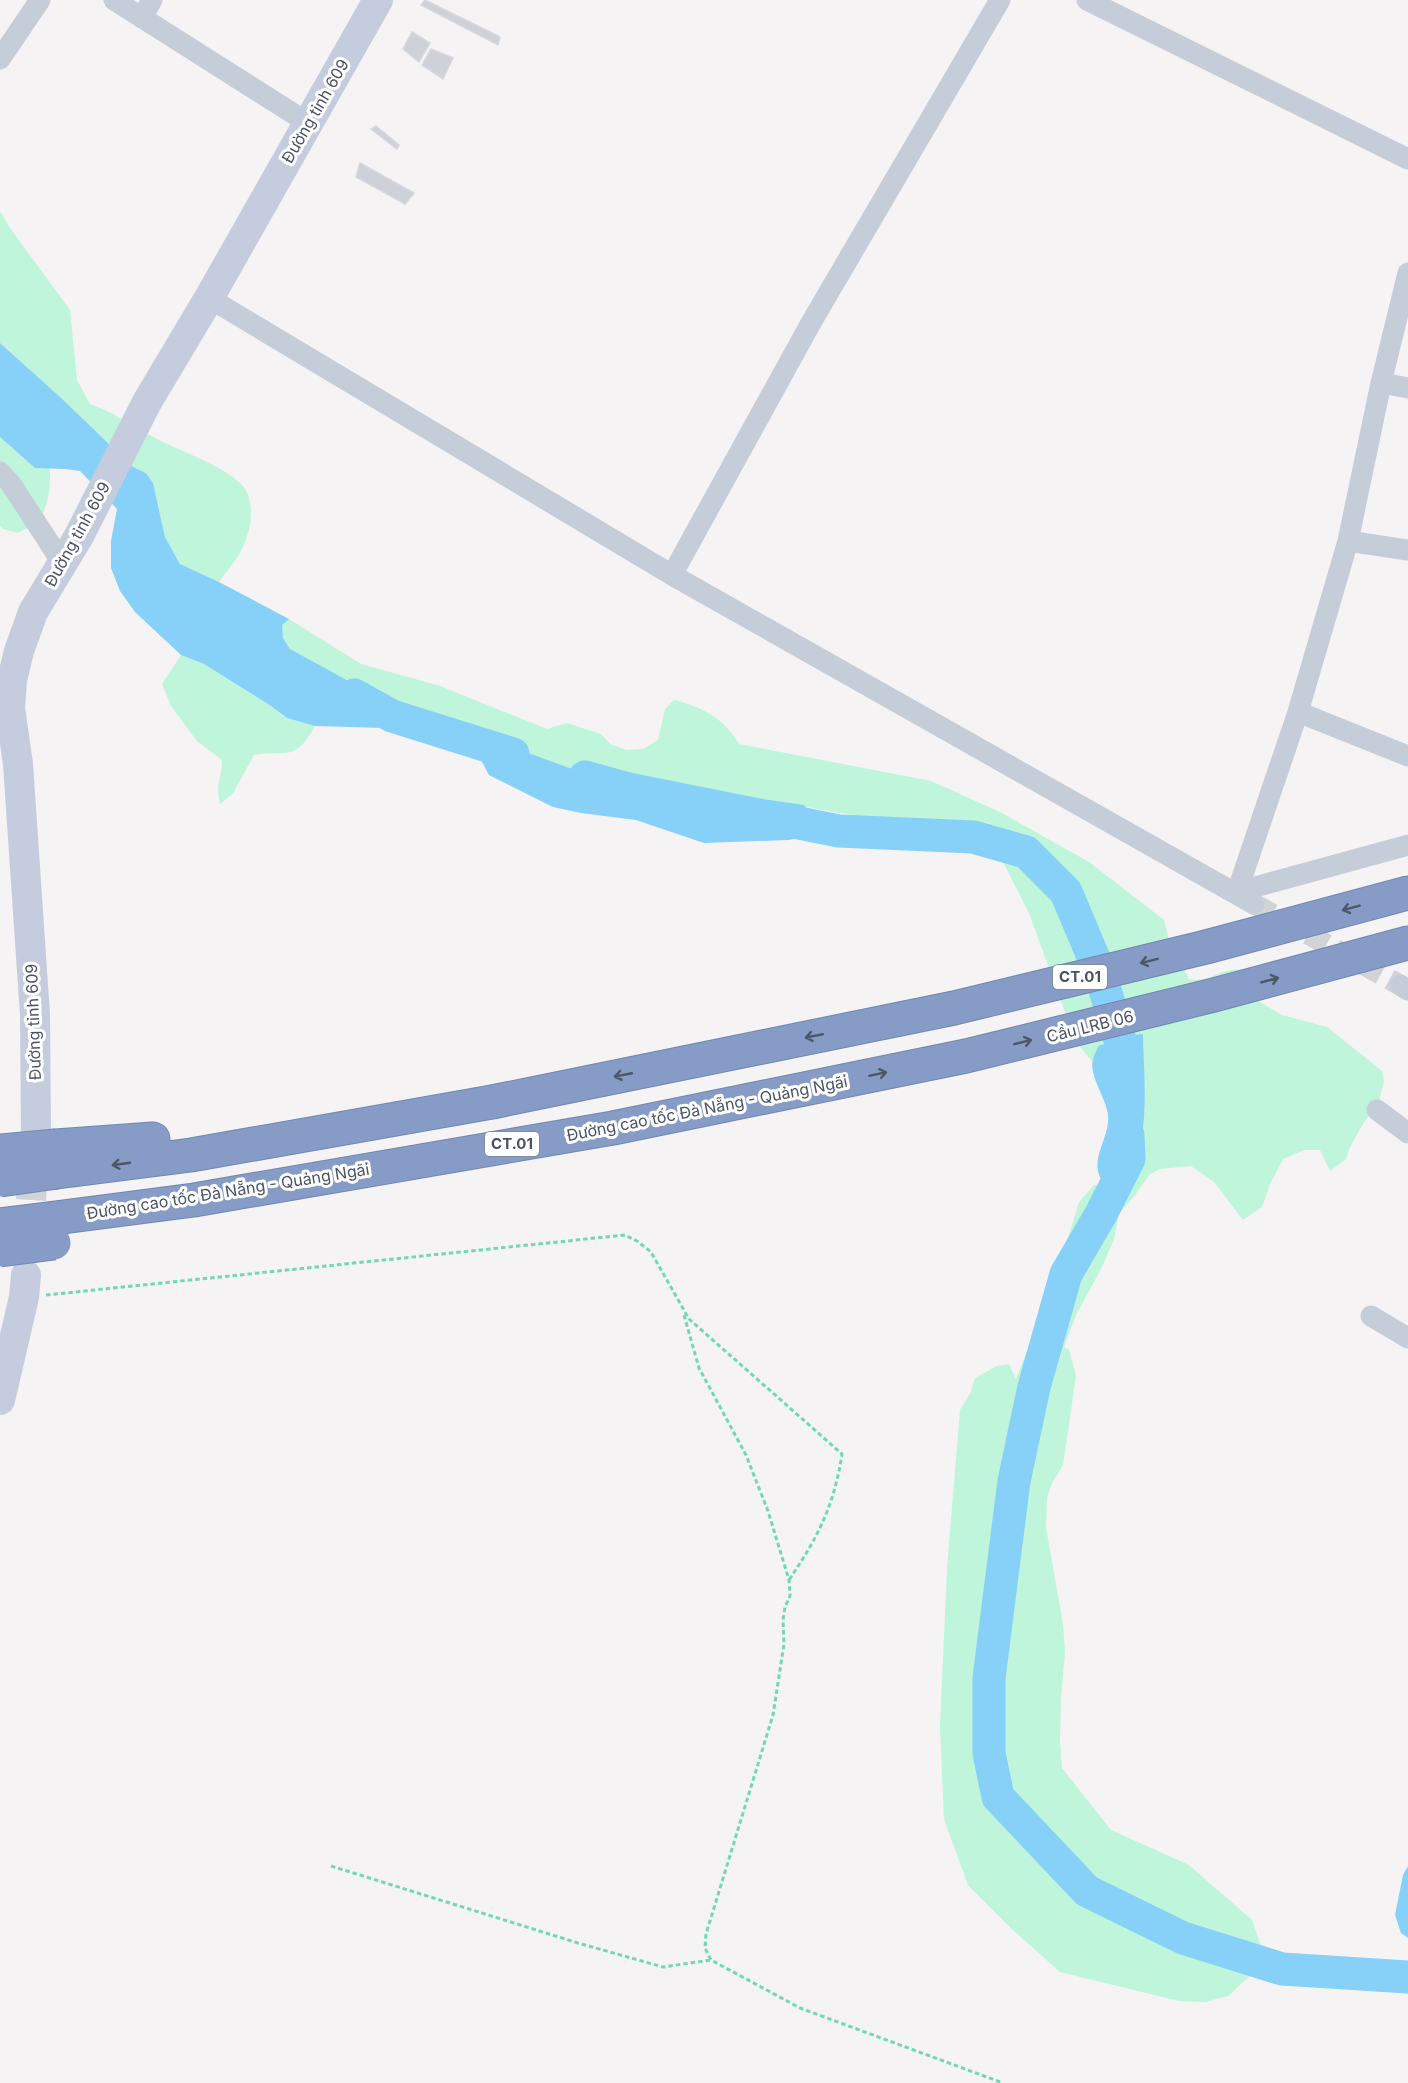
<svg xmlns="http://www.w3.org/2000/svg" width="1408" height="2083" viewBox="0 0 1408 2083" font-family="Inter,sans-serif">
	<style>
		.green { fill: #bef5db }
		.water { fill: #87d0f7 }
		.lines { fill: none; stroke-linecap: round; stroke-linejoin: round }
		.river { stroke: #87d0f7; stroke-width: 33 }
		.building { fill: #ced1d8; stroke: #d6d7df; stroke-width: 1.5 }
		.street-tunnel { stroke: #d2d3d6; stroke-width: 21; stroke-dasharray: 21 10; stroke-linecap: butt }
		.secondary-tunnel { stroke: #d2d3d6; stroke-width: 30; stroke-dasharray: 30 15; stroke-linecap: butt }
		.highway-casing { stroke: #7087b2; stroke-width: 35 }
		.path { stroke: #71d8b4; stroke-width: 3; stroke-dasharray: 4.5 3; stroke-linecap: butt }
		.street { stroke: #c5cdd8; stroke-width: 21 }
		.secondary { stroke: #c4ccdd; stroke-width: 30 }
		.highway { stroke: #869cc6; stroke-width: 33 }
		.highway-bridge-casing { stroke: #7087b2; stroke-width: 35; stroke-linecap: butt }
		.highway-bridge { stroke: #869cc6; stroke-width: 33 }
		.oneway { stroke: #4b5668 }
		.labels { text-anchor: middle; stroke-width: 6; stroke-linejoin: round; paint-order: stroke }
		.shield { fill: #fff; stroke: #7f8692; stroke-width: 1.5 }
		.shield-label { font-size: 15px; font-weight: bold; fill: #485263 }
		.street-label { font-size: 16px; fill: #485263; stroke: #fff }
	</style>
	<rect width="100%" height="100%" fill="#f5f3f3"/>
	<path class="green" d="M0,211l10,17 60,82 7,70 13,24c31,11 53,30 82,42 23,11 49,20 68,37 19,17 10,54 -2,73 -6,9 -13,17 -19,26l-39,-18 -15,-27 -12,-54 -7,-10 -13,-6 -74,-71 -59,-53z
		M0,437l35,31h15c0,19 0,41 -15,55 -4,4 -12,7 -17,10l-15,-4 -3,-3z
		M289,619l72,45 79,22 107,43 20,-6 34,11 9,10 17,6 16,-1 15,-9 7,-31 9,-9c28,7 50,18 65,44l192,37 71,32 87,49 75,58 5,20 20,39c25,5 40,-20 61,-4v9l8,17 24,14 45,12 55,44 2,11 -5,19 -16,23 -13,23 -4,12 -16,12 -10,-21h-16l-21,9 -13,25 -8,23 -19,13 -29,-38 -23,-16 -31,3 -10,5 -17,24 -14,15 -5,26 -12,28 -26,48 -12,32 5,2 7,27 -13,89 -11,18 -5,15 -1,30 17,96 2,28 -4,47 -1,41 2,28 49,62 78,35 63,55 12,34v9l-36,33 -23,6 -26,-1 -119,-29 -47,-42 -45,-45 -24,-66 -4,-93 7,-157 13,-159 10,-16 5,-16 22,-12 12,-2 7,15 38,-96 25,-81 15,-17 12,1c8,-4 17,-10 23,-17 19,-23 16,-77 14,-105l-44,-18 -7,15 -16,-19 -47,-129 -26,-51 -30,-25 31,2 -120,-18 -115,-21 -101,4 -281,-102 -97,-53 -7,-11 -2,-14z
		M181,655l23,9 67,42 16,12 28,8c-21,37 -26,23 -61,29l-21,38 -13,11c-5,-19 2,-26 2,-44l-25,-19 -26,-35 -9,-22z"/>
	<path class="water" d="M0,343l59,53 74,71 13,6 7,10 12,54 15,27 39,18 70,37 -7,6 1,13 7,11 97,53 5,14 -7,12 -70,-2 -28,-8 -16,-12 -67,-42 -23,-9 -46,-43 -15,-21 -9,-23v-27l6,-32 -37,-38 -14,-2 -31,-1 -35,-31z
		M468,731l200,73 101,-4 35,5 15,22 -8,9 -23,4 -84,3 -68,-23 -55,-7 -28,-6 -64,-32 -19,-35z
		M1143,1034c0,35 9,107 -14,135 -5,7 -15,13 -23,17 -19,-21 -1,-40 2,-63 3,-21 -20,-44 -15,-64 1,-4 4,-9 5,-13l36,-11z
		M1408,1866v72l-7,-5 -6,-18 8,-40z"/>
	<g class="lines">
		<path class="river" d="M354,695l38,21 121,38
			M585,777l43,12 211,42 134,6 53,15 40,40 34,81 24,81 1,30
			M1128,1135l1,24 -28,55 -35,60 -32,113 -20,94 -25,197v75l9,44 89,94 96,47 99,31 126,8"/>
	</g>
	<path class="building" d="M425,0l75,37 -2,8 -77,-40z
		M412,32l18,11 -11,19 -16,-13z
		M431,49l22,9 -10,21 -21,-14z
		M376,126l23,19 -2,4 -26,-20z
		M360,163l54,30 -9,11 -49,-27z"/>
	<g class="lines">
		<path class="street-tunnel" d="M1254,904l146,81"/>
		<path class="secondary-tunnel" d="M28,1245l6,-92"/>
		<defs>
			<path id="highway" d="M56,1146l97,-7
				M57,1172l134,-17 301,-53 462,-94 252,-61 202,-54
				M55,1218l139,-18 419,-72 353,-72 248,-61 194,-52"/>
		</defs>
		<use href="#highway" class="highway-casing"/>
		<path class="path" d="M46,1295l579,-60 12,6 14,11 38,67 153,135c-8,52 -24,83 -53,126
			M684,1315l15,53 47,87 22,56 21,69 1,16 -5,11 -2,13 1,24 -11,71 -67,219 -1,14 6,12 89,48 203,75
			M331,1866l247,77 85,24 48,-7"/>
		<path class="street" d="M114,0l194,123
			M1087,0l321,159
			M142,18l10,-18
			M0,59l40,-59
			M209,298l463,277 582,329
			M1381,383l27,5
			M0,472l11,12 52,80
			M1348,541l60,9
			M672,575l140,-254 188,-321
			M1298,712l110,44
			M1237,892l61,-180 50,-171 33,-158 27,-110
			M1237,892l171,-47
			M1400,985l8,5
			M1377,1110l31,23
			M1371,1316l37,22"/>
		<path class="secondary" d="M36,1132l-1,-117 -17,-251 -8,-56 2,-28 7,-29 14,-39 46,-76 68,-134 62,-104 169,-298
			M0,1400l24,-103 2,-22"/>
		<use href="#highway" class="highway"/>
		<defs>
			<path id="highway-bridge" d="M0,1151l56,-5
				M0,1180l57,-8
				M0,1225l55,-7
				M0,1250l54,-7"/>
		</defs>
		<use href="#highway-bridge" class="highway-bridge-casing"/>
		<use href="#highway-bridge" class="highway-bridge"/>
	</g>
	<defs><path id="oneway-shaft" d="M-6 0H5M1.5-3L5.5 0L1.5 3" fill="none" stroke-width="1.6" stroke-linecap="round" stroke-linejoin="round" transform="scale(1.5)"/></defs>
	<g class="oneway">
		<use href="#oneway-shaft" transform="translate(1351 908) rotate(165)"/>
		<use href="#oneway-shaft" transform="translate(1149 961) rotate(166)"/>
		<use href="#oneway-shaft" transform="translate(1270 980) rotate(-15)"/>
		<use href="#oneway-shaft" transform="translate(814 1036) rotate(169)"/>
		<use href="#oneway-shaft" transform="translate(1023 1042) rotate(-14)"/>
		<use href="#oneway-shaft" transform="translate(878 1074) rotate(-12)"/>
		<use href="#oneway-shaft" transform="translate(623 1075) rotate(169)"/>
		<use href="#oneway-shaft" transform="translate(121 1164) rotate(172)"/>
	</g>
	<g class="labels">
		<g class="shield">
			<rect x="1053" y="965" width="54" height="24" rx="4.5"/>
			<rect x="485" y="1132" width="54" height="24" rx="4.5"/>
		</g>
		<g class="shield-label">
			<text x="1080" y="982">CT.01</text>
			<text x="512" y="1149">CT.01</text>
		</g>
		<g class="street-label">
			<text transform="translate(315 111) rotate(-60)" y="6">Đường tỉnh 609</text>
			<text transform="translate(77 534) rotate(-61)" y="6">Đường tỉnh 609</text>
			<text transform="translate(33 1022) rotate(-92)" y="6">Đường tỉnh 609</text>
			<text transform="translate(1090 1026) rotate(-14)" y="6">Cầu LRB 06</text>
			<text transform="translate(707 1108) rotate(-11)" y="6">Đường cao tốc Đà Nẵng - Quảng Ngãi</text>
			<text transform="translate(228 1191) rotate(-9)" y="6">Đường cao tốc Đà Nẵng - Quảng Ngãi</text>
		</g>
	</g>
</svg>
